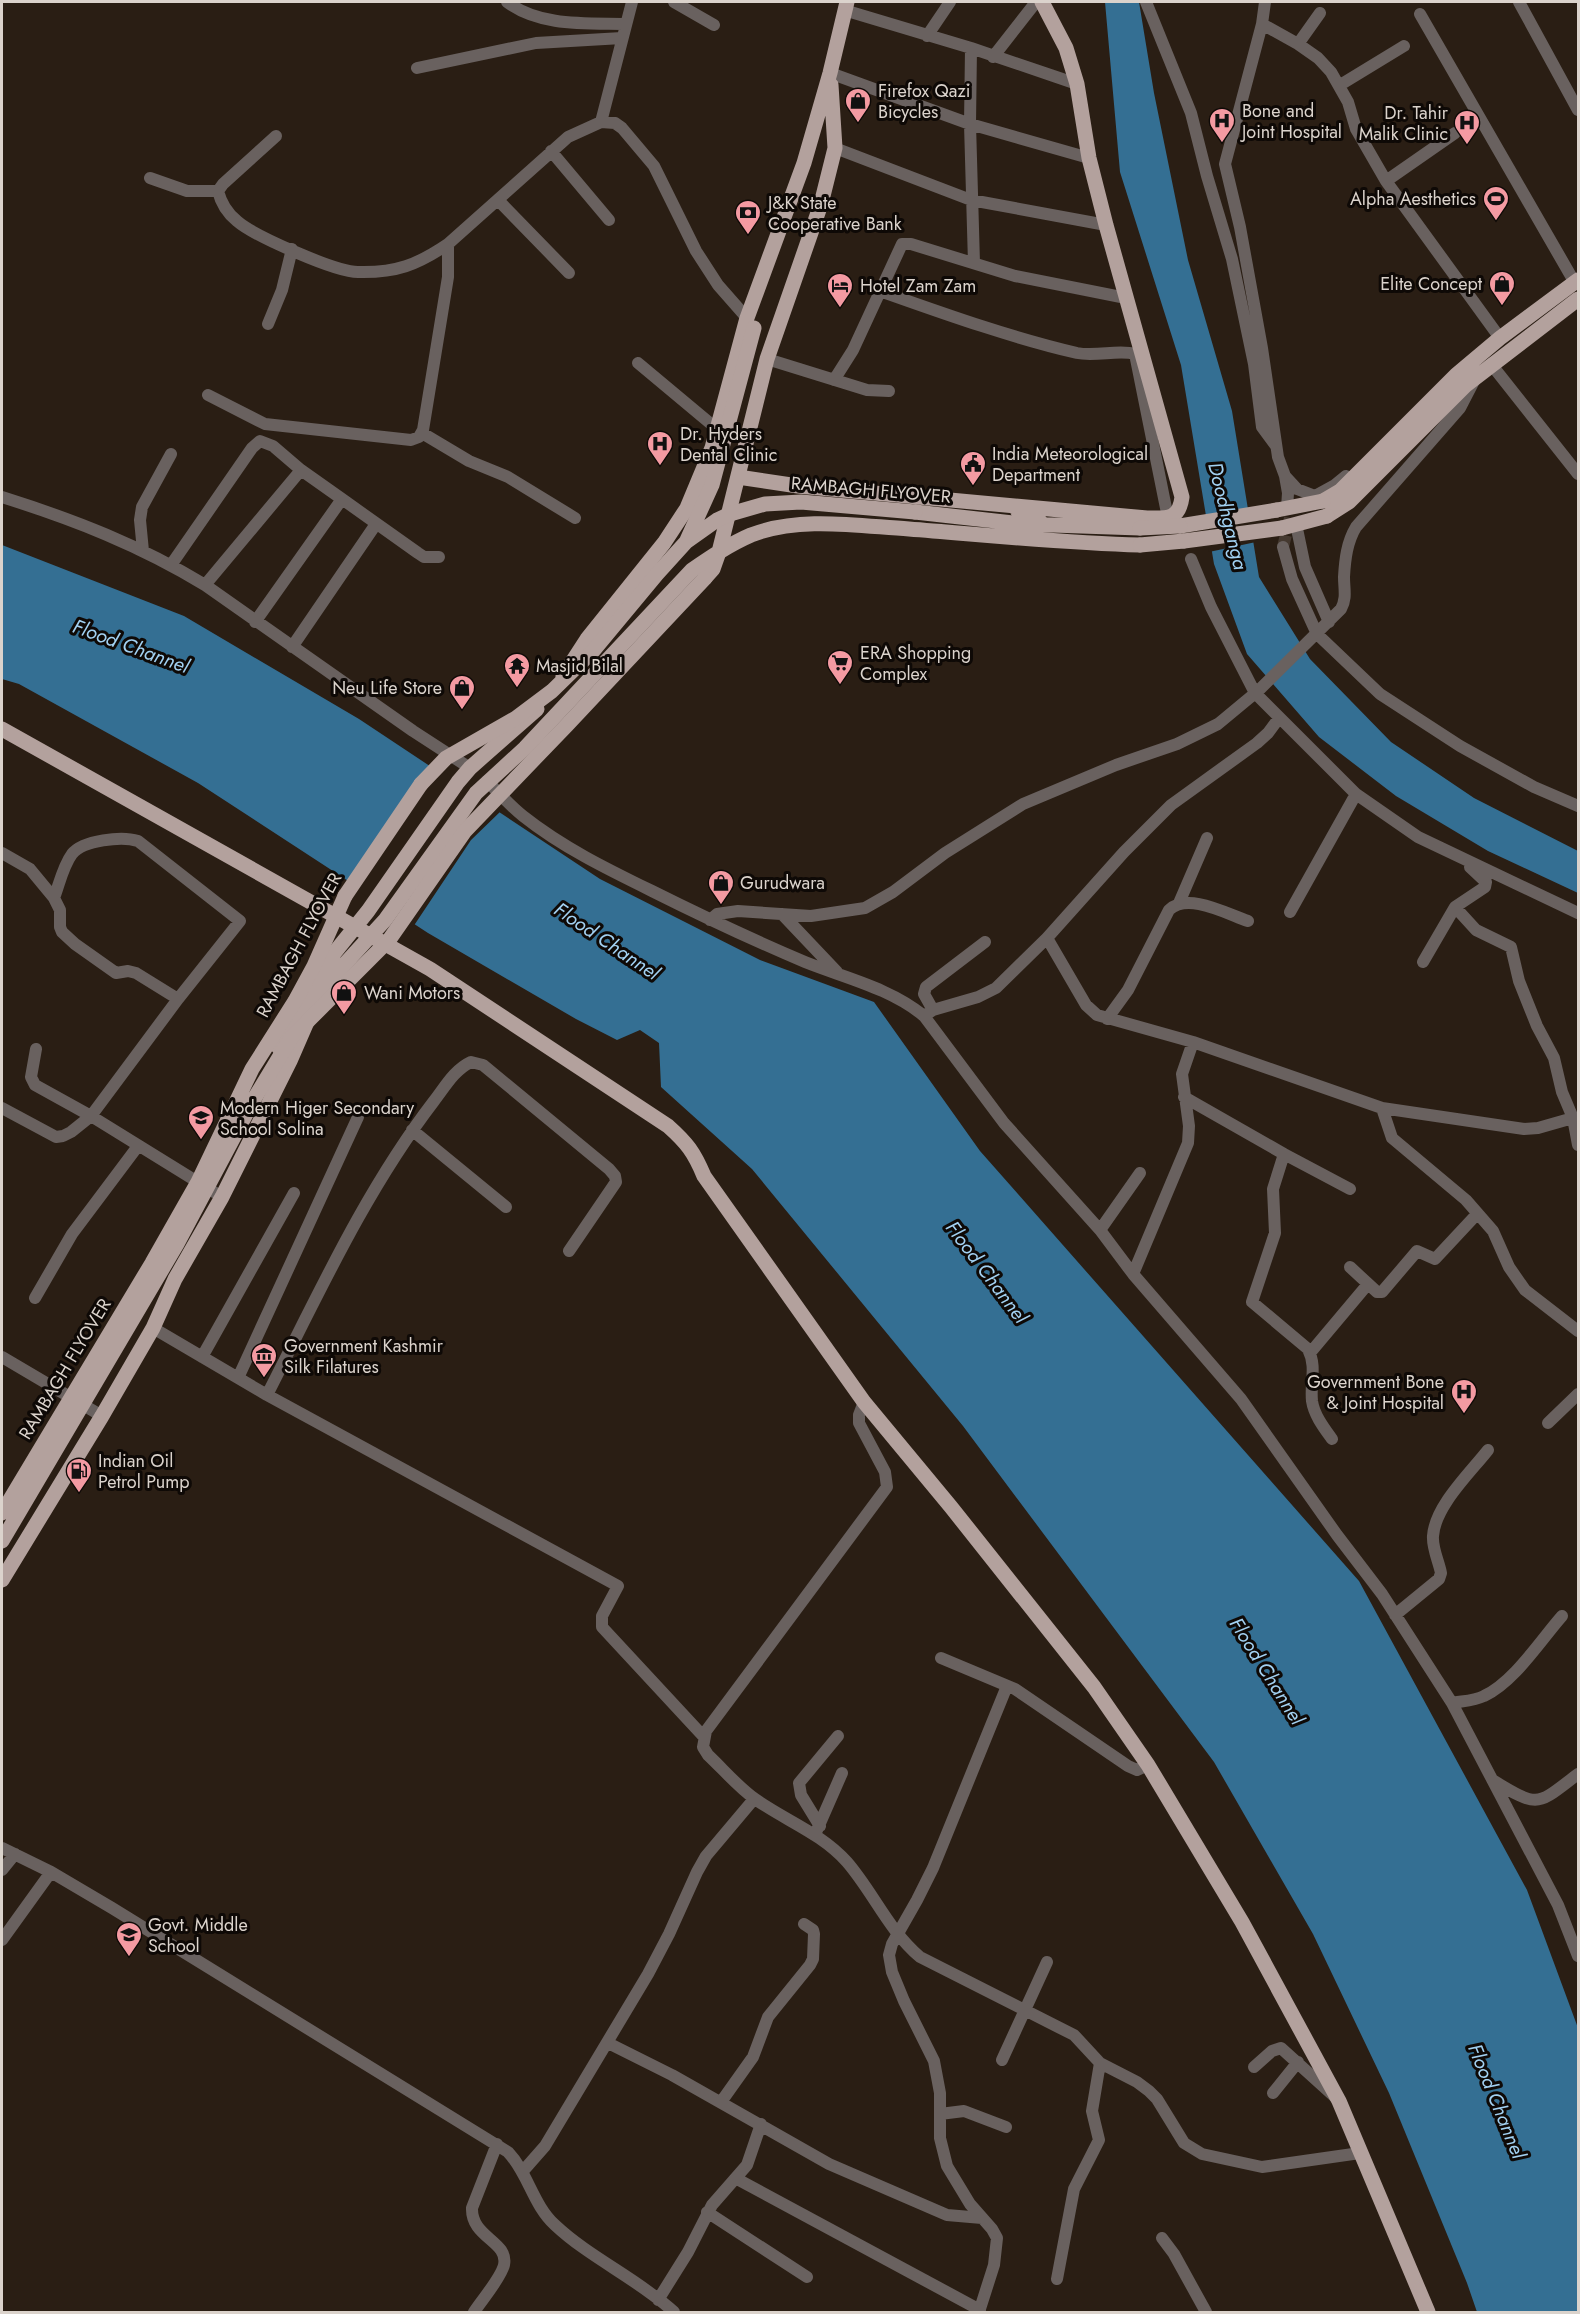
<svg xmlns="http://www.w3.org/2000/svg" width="1580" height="2314" viewBox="0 0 1580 2314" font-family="Jost,sans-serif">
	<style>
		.water { fill: #346f93 }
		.pier { fill: #2a1e14 }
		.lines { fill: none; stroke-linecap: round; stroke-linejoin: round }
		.minor-tunnel { stroke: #453930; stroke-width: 12; stroke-dasharray: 12 6; stroke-linecap: butt }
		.minor { stroke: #69615f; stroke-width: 12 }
		.major { stroke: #b3a19d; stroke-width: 15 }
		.major-bridge { stroke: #b3a19d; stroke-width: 15 }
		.labels { text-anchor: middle; stroke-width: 6; stroke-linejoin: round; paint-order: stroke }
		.poi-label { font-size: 18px; fill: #dbd3cc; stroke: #0e0906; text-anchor: start }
		.street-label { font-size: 18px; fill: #dbd3cc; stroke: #0e0906 }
		.water-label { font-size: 20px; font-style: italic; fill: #a2d1f2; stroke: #0e0906 }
	</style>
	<rect width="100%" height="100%" fill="#2a1e14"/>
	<path class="water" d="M1105,2h34l15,91 34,167 44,151 27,166 51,82 81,83 83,56 104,53v42l-90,-42 -92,-55 -77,-59 -72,-83 -33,-90 -33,-199 -61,-193z
		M2,545l182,71 175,103 241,160 160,81 114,42 106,149 379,430 168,309 51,138v284h-101l-10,-29 -78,-190 -76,-159 -99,-172 -251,-336 -211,-257 -91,-82 -2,-44 -19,-13 -23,10 -41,-21 -148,-86 -230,-150 -179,-99 -17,-5z"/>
	<path class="pier" d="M1251,508l5,34 -47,10 -6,-35z
		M434,765l68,45 -31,30 -58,87 -64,-42z"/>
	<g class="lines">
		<path class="minor-tunnel" d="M1283,547l14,-58"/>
		<path class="minor" d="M507,2c33,25 80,21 119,22
			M674,2l40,23
			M1146,2l45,111 16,63 25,83 22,105 8,63 14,19
			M1265,2l-3,22 -37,140 15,63 22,121 16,109 7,19 12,13 18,7 20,-11 11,-9
			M1519,2l59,108
			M844,10l127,38 106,36
			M1420,14l155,269
			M1262,24l36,20 20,14 13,14 17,30 8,27 30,52 114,157
			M927,36l23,-34
			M1298,44l22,-31
			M971,48l-1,76 4,139
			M993,57l43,-55
			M417,68l119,-25 86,-5
			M830,73l140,51 119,34
			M1340,85l64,-39
			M601,122l31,-120
			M276,136l-53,48 -5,7c3,12 9,22 19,30 17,15 99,51 121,51 38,1 59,-7 90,-28l120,-107 33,-15 14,1 7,5 32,38 42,85 22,34 29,33
			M835,148l136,52 135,25
			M551,151l58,69
			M150,178l37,13h31
			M1386,181l69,-48
			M498,200l71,73
			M880,291c65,23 129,46 197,62 19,4 42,-4 58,1l33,164 3,6
			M268,324l14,-34 10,-41
			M767,359l100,31 22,1
			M638,363l79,66
			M1491,364l87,110
			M834,380l19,-30 49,-106h9l104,32 111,22
			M208,395l57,29 146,16 8,-3 4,-7 25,-153v-33
			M422,433l47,28 39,16 67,41
			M1285,476l3,17 -1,15
			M2,497c73,23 137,48 203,88l208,146 57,37
			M342,499l76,54 6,4h15
			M1296,524l9,43 24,55
			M1283,547l9,32 25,55 63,60 80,52 74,41 44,19
			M143,551l-3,-31 2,-13 29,-53
			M1191,559l20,48 44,86 101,101 62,43 160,76
			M171,565l81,-117 8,-7 13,5 28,24 41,29 -87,123
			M205,585l96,-115
			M292,647l84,-123
			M487,781c12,12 23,25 36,35 39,31 84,53 129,75 50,25 101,49 153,71 40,16 85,26 119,54l80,107 96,107 33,44 108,125 96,136 45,59 70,109 106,202 20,51
			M2,853l28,16 24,29 6,12v17l2,5 13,12 41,29 12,-2 8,2 42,26
			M1179,903l28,-65
			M1455,907l21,23 35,17 8,34 18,45 17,32 8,34 11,26 5,27
			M1290,912l66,-118
			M782,914l55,58
			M710,920l7,-6 21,-3 73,5 54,-8 28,-16 52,-39 78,-49 93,-39 61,-21 41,-20 41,-34 82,-81c6,-11 3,-20 3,-32 1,-18 3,-35 12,-50l104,-119 15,-29
			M1047,938l39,67 11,10 96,27 189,66 10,30 74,62 27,31 16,36 16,23 53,41
			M1423,962l32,-55 30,-20 1,-5 -16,-15
			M933,1010l-9,-16 2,-7 59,-45
			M924,1016l9,-6 45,-13 18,-9 51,-50 77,-86 47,-47 86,-62 11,-10 11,-15
			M1107,1019l21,-29 41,-80c19,-18 58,4 79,11
			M36,1049l-5,28 4,8 56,31 131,81
			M1184,1097l100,57 -11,35 2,44 -23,69 56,47c9,18 2,33 4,52 2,14 12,27 20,38
			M2,1108l54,29 7,-1 8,-4 20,-16 87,-117 62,-78 -102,-80c-16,-5 -55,-1 -66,13 -9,12 -13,31 -18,44
			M1382,1108l142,21 14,-1 35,-10
			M412,1130l94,77
			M1284,1154l66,35
			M1100,1230l40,-57
			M1350,1267l27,25h5l35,-41 18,8 42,-45
			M1133,1274l55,-131 1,-17 -7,-52 11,-32
			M35,1298l37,-64 66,-88
			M153,1328l114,67 351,191 -16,30v11l102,110
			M1310,1353l58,-69
			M2,1357l100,59
			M202,1357l92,-164
			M238,1378l120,-261
			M267,1395c51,-100 98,-204 167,-294 11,-14 20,-31 37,-39l12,3 126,104 6,7 1,6 -47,69
			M864,1402l-5,13v8l26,49 2,15 -181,244 -3,16 5,8c15,14 30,32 47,44 31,22 66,34 92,63 26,30 42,69 73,95l154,78 26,28 37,19 12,9 8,8 27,44 18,11 60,13 98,-14
			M1548,1423l30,-29
			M1395,1615l44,-36 2,-6c-2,-11 -9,-25 -8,-37 2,-30 37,-63 55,-86
			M941,1658l74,31 113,77 9,4 11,-5
			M1452,1703c10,-2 22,-2 32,-7 30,-14 56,-55 78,-80
			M1494,1781c46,28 43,24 84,-7
			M820,1826l-19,-31 -2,-12 39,-47
			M817,1830l25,-57
			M2,1848l49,24 61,36 396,244c20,21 25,53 47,73 35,33 83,54 119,87
			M2,1870l13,-16
			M2,1940l49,-68
			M608,2043l64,32 157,89 118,51 35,3
			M1002,2060l45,-98
			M1254,2067l18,-16 9,-3 53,48
			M1273,2093l25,-31
			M721,2102l32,-45 15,-40 42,-52 3,-6 1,-25 -1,-4 -9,-6
			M940,2114l24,-3 42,16
			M523,2171l22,-25 103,-172 21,-40 28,-62 9,-16 48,-57
			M737,2179l243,131
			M707,2212l100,65
			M1162,2238l12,16 32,58
			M1057,2279l17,-90 25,-49 -7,-29 8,-48
			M658,2300l30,-48 24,-47 35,-40 14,-41
			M474,2312c7,-11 27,-34 30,-47 5,-24 -33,-27 -32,-57l25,-64
			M979,2312l15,-47 3,-27 -5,-9 -22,-25 -23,-38 -7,-28v-45l-6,-32 -30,-60 -12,-29 -3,-17 3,-11 25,-44 16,-32 74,-182"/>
		<path class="major" d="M738,477l60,9 349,32c19,0 32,3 35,-21l-76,-272 -17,-67 -12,-74 -11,-36 -24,-46
			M1323,501l17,-10 116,-116 44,-37 78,-58
			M1017,510l10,1 16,13
			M915,512l108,12 117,4
			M1327,516l22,-14 117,-117 112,-86
			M1180,526l97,-16
			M1184,541l98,-13
			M705,578l8,-9 6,-17 48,-193 54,-155 14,-56 -4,-63
			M563,676l24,-37 77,-96 23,-35 25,-60 35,-130 57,-155 26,-90 17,-71
			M2,729l428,240 238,157c19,17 26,26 36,50l160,226 87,105 143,180 54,78 94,157 97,179 89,211
			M345,896l76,-112
			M278,1047l57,-95 33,-41 90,-129 12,-14 67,-59
			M2,1580l100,-164 51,-88 22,-49 47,-82 68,-136 20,-46 22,-37 53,-58 91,-127 49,-45 167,-178c19,-13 38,-26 59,-35 49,-19 107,-9 158,-6 77,6 154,14 231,16"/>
		<path class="major-bridge" d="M1277,510l46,-9
			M1140,528l40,-2
			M1282,528l45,-12
			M687,540l25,-55 42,-157
			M1140,545l44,-4
			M421,784l25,-26 70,-40 36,-27 41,-40 64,-77 29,-32 31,-22 13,-6 35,-10 36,-2 114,10
			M2,1513l150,-250 46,-81 54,-113 43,-68 19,-35 31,-70
			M2,1541l175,-297 77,-145 37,-61 98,-98 76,-109 102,-106 138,-147"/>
	</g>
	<defs>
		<symbol id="shop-pin" viewBox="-11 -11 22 30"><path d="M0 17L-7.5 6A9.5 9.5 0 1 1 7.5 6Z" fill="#f49aa2" stroke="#0e0906"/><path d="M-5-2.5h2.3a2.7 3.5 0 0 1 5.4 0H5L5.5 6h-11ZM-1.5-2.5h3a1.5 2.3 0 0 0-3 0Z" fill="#111"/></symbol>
		<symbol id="hospital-pin" viewBox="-11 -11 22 30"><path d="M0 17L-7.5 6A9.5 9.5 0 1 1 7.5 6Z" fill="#f49aa2" stroke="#0e0906"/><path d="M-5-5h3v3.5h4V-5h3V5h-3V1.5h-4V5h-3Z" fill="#111"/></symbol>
		<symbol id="stadium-pin" viewBox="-11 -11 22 30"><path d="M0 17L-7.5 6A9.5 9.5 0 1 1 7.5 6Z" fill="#f49aa2" stroke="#0e0906"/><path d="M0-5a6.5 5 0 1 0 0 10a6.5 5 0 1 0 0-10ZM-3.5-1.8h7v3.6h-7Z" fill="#111"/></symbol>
		<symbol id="bank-pin" viewBox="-11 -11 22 30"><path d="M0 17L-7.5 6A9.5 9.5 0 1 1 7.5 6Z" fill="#f49aa2" stroke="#0e0906"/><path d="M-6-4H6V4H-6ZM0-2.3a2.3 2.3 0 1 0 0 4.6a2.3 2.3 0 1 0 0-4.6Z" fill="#111"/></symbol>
		<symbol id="hotel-pin" viewBox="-11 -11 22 30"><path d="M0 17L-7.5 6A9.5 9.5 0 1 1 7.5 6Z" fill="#f49aa2" stroke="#0e0906"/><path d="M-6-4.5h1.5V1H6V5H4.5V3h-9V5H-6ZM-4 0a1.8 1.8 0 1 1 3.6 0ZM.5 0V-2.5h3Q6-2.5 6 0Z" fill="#111"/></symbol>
		<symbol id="civic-pin" viewBox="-11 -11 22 30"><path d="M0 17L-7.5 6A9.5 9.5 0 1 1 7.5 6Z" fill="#f49aa2" stroke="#0e0906"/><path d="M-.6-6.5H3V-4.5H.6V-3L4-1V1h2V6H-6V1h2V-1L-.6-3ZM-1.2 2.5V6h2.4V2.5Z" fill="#111"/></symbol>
		<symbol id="supermarket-pin" viewBox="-11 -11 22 30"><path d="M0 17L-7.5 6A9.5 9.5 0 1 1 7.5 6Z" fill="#f49aa2" stroke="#0e0906"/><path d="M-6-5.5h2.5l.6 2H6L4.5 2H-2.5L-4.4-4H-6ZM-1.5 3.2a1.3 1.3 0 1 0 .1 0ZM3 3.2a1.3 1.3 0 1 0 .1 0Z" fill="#111"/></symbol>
		<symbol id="temple-pin" viewBox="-11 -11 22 30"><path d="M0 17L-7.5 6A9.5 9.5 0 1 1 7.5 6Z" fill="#f49aa2" stroke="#0e0906"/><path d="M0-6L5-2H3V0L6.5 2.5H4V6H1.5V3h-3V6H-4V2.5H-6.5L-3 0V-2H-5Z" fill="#111"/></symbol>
		<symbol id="school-pin" viewBox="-11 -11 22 30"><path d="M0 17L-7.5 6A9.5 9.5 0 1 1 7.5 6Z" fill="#f49aa2" stroke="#0e0906"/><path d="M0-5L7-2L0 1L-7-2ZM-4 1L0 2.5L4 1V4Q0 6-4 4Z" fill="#111"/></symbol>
		<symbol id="museum-pin" viewBox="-11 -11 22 30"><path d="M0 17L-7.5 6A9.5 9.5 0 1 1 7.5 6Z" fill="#f49aa2" stroke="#0e0906"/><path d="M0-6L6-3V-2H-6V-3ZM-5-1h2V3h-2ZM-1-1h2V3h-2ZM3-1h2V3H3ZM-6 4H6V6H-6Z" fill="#111"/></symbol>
		<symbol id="fuel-pin" viewBox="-11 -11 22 30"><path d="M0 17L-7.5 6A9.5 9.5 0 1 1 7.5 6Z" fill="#f49aa2" stroke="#0e0906"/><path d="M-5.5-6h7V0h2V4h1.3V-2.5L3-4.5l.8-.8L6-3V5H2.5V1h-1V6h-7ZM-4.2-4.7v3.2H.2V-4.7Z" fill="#111"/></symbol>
	</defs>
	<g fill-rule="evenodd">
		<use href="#shop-pin" x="843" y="86" width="30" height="40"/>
		<use href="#hospital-pin" x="1207" y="106" width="30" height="40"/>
		<use href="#hospital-pin" x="1452" y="108" width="30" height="40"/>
		<use href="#stadium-pin" x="1481" y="184" width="30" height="40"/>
		<use href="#bank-pin" x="733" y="198" width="30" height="40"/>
		<use href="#shop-pin" x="1487" y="269" width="30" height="40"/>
		<use href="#hotel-pin" x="825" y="271" width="30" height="40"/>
		<use href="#hospital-pin" x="645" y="429" width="30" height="40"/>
		<use href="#civic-pin" x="958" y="449" width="30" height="40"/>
		<use href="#supermarket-pin" x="825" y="648" width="30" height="40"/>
		<use href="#temple-pin" x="502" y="651" width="30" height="40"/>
		<use href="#shop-pin" x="447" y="673" width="30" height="40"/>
		<use href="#shop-pin" x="706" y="868" width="30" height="40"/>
		<use href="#shop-pin" x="329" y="978" width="30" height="40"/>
		<use href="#school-pin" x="186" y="1103" width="30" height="40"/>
		<use href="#museum-pin" x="249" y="1341" width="30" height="40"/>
		<use href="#hospital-pin" x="1449" y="1377" width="30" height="40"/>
		<use href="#fuel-pin" x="64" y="1456" width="30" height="40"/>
		<use href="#school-pin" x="114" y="1920" width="30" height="40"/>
	</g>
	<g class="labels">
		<g class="poi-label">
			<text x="878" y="97">Firefox Qazi<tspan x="878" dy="21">Bicycles</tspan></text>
			<text x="1242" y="117">Bone and<tspan x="1242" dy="21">Joint Hospital</tspan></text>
			<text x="1448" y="119" text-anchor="end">Dr. Tahir<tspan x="1448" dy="21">Malik Clinic</tspan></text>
			<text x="1476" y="205" text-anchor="end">Alpha Aesthetics</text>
			<text x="768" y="209">J&amp;K State<tspan x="768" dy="21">Cooperative Bank</tspan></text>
			<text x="1482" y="290" text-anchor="end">Elite Concept</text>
			<text x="860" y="292">Hotel Zam Zam</text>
			<text x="680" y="440">Dr. Hyders<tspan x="680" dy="21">Dental Clinic</tspan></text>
			<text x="992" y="460">India Meteorological<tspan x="992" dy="21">Department</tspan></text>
			<text x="860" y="659">ERA Shopping<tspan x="860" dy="21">Complex</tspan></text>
			<text x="536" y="672">Masjid Bilal</text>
			<text x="442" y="694" text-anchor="end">Neu Life Store</text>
			<text x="740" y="889">Gurudwara</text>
			<text x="364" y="999">Wani Motors</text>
			<text x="220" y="1114">Modern Higer Secondary<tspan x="220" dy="21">School Solina</tspan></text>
			<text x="284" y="1352">Government Kashmir<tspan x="284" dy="21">Silk Filatures</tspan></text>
			<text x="1444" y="1388" text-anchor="end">Government Bone<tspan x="1444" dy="21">&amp; Joint Hospital</tspan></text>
			<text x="98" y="1467">Indian Oil<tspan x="98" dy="21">Petrol Pump</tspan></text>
			<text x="148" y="1931">Govt. Middle<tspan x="148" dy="21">School</tspan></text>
		</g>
		<g class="street-label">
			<text transform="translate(871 490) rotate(5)" y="6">RAMBAGH FLYOVER</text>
			<text transform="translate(299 945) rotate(-62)" y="6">RAMBAGH FLYOVER</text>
			<text transform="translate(65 1369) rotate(-59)" y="6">RAMBAGH FLYOVER</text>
		</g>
		<g class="water-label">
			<text transform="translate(1228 516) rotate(76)" y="7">Doodhganga</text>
			<text transform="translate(131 646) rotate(20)" y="7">Flood Channel</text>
			<text transform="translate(607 941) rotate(34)" y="7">Flood Channel</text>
			<text transform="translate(987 1272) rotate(53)" y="7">Flood Channel</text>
			<text transform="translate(1267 1671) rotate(58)" y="7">Flood Channel</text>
			<text transform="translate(1497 2101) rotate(68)" y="7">Flood Channel</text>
		</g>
	</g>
	<rect width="1580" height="2314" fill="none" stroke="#dbd3cc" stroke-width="6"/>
</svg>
